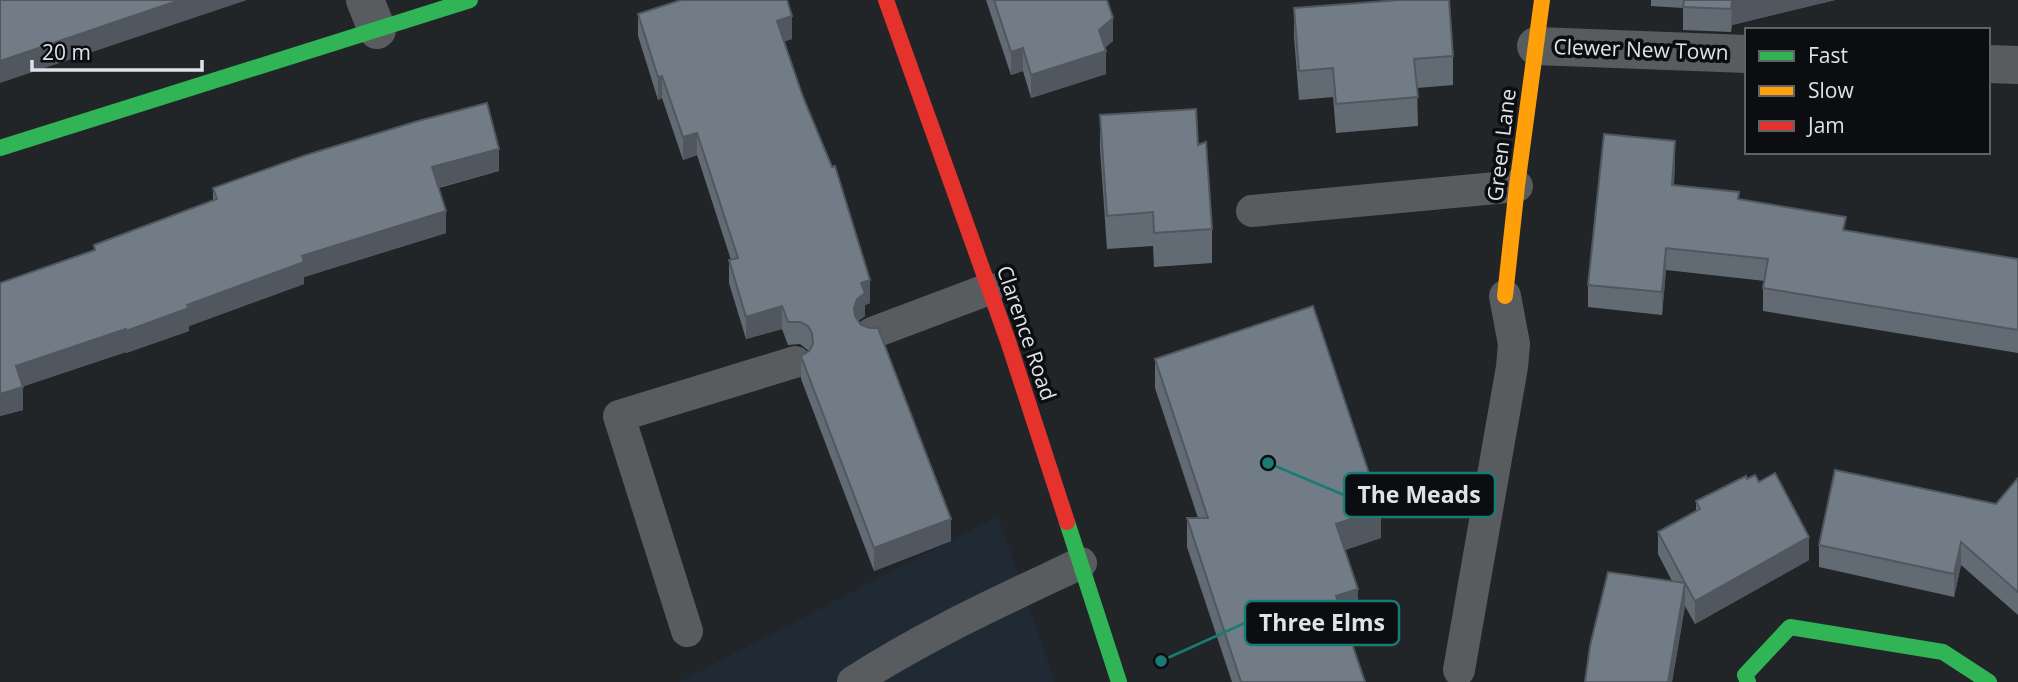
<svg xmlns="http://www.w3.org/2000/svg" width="2018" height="682" viewBox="0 0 2018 682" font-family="'Open Sans',sans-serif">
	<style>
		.built { fill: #202a34 }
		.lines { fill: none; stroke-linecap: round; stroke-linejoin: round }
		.lane { stroke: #585c5e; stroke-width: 32 }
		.street { stroke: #585c5e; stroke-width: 38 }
		.fast { stroke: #30b455; stroke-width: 16 }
		.slow { stroke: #ff9f0a; stroke-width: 16 }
		.jam { stroke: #e5322d; stroke-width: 16 }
		.wall { fill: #626b73 }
		.shaded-wall { fill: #50575e }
		.building { fill: #727c86; stroke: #50575e; stroke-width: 2 }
		.labels { text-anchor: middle; stroke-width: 7; stroke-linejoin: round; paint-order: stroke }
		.street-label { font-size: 21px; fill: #dfe3e7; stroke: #0b0d10 }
		.leader { fill: none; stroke: #197b74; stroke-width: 2.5 }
		.callout-dot { fill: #197b74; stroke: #0b0d10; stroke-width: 2.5 }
		.callout { fill: #0b0d10; stroke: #197b74; stroke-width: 2.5 }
		.callout-label { font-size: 23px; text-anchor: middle; font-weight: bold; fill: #dfe3e7 }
	</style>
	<rect width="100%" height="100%" fill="#212528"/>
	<path class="built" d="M998,516l57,166h-376z"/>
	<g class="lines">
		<path class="lane" d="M1252,211l265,-25
			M872,333l117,-44
			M687,631l-68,-215 176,-54
			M1459,670l53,-303 2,-23 -9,-48
			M853,682c72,-47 150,-82 228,-119"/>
		<path class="street" d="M365,0l12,30
			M1536,46l211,8
			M1988,64l30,1"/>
		<path class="fast" d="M0,148l470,-148
			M1067,522l52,160
			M1748,682l-3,-7 45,-48 153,25 46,30"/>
		<path class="slow" d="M1505,296l12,-110 25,-186"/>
		<path class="jam" d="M886,0l122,341 59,181"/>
	</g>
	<path class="wall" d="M986,0h121l6,41 -8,6 1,27 -75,24 -8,-27 -12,4z
		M1651,0h184l-103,25 -1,7 -48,-2v-22l-32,-2z
		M1294,8l159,48v29l-36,3 1,38 -82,7 -3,-36 -34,3 -5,-63z
		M638,14l154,25 -8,2 86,262 -5,2v11l-7,5 93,220 -77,30 -73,-192v-23l8,-5 -9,-7 -12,1 -6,-16 -36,10 -17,-56v-23h2l-34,-105 -14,5 -21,-62 -4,2 -20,-64z
		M1100,115l98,30 14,84v34l-58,4 -1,-21 -46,3 -7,-100z
		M1675,164l-1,21 65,14 107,31 172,29v94l-255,-42v-23l2,-7 -99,-11 -4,45 -74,-8v-22z
		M499,171l-60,17 7,45 -142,44v7l-115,42v5l-63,22v-1l-103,34v24l-23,6 94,-166v-5l119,-44v-13z
		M1155,359l226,179 -36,12 13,67 -13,5 20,60h-133l-45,-135v-29h11l-43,-130z
		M2018,478v137l-57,-50 -7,32 -135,-30v-22l177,-41z
		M1696,501l113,59 -114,64 -10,-18 -13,76h-87l87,-101 -14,-27v-22l38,-20z"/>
	<path class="shaded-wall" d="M180,0h67l-247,83v-22z
		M1740,0h95l-103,25 -1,7 1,-30z
		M792,16v23l-15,5v-23z
		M1113,18v23l-14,12v-23z
		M1023,48v23l-12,4v-23z
		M1106,51v23l-75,24v-23z
		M662,76v22l-4,2v-23z
		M697,133v22l-14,5v-23z
		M1675,141v23l-3,43v-22z
		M499,149v22l-67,18v-22z
		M446,211v22l-142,44v7l-115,42v5l-63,22v-22l176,-75z
		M1666,248v22l-4,45v-23z
		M870,280v23l-5,2v11l-8,6 -3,9v-23l7,-25z
		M782,306v23l-36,10v-22z
		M126,329v23l-110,37v-23z
		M23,387v23l-23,6v-22z
		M1381,509v29l-45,15v-29z
		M951,519v22l-77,30v-23z
		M1809,537v23l-114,64v-23z
		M1961,542v23l-7,32v-23z
		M1685,583v23l-13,76h-4z
		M1358,589v28l-22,7v-28z"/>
	<path class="building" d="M0,0h180l-180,61z
		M681,0h106l5,16 -15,5 26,76 29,70 3,-1 35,114 -9,3 4,10 -8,6 -3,9 1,8 6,9 9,3h8l73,191 -77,29 -73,-192 8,-5 4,-7 -1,-11 -4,-7 -8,-4h-12l-6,-16 -36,11 -17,-57 9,-2 -41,-125 -14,4 -21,-61 -4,1 -20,-63z
		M994,0h113l6,18 -14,12 7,21 -75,24 -8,-27 -12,4z
		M1399,0h50l4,56 -39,3 4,38 -82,7 -3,-36 -34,3 -5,-63z
		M1684,0h56l-8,2 -1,7 -48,-2z
		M487,103l12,46 -67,18 14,44 -144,45 2,6 -117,43 2,3 -63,23v-2l-110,37 7,21 -23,7v-111l95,-33 -1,-5 123,-46 -4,-11 93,-33 112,-34z
		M1196,109l2,36 8,-3 6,87 -58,4 -1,-21 -46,4 -7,-101z
		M1604,134l71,7 -3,44 67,7 -1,7 108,18 -3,13 175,29v71l-255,-42 5,-29 -102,-11 -4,44 -74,-7z
		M1313,306l68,203 -45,15 22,65 -22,7 29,86h-124l-54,-164h21l-53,-159z
		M1835,470l161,34 22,-26v114l-57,-50 -7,32 -135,-29z
		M1775,473l34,64 -114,64 -10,-18 -17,99h-83l5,-36 18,-74 77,11 -27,-51 42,-23 -4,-8 50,-25 1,3 8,-4 4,7z"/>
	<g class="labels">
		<g class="street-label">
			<text transform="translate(1641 50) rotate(2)" y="7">Clewer New Town</text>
			<text transform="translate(1502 145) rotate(-83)" y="7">Green Lane</text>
			<text transform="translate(1026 333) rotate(71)" y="7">Clarence Road</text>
		</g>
	</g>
	<path class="leader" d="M1268 463L1344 495M1161 661L1245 623"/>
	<g class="callout-dot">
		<circle cx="1268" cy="463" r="7"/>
		<circle cx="1161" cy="661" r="7"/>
	</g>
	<g class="callout">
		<rect x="1344" y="473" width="151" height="44" rx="7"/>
		<rect x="1245" y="601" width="154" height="44" rx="7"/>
	</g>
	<g class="callout-label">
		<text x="1419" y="503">The Meads</text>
		<text x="1322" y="631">Three Elms</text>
	</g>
	<rect x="1745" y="28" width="245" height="126" fill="#0b0d10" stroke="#606366" stroke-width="2"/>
	<rect x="1759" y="51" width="35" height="10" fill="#30b455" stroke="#606366" stroke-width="2"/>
	<text x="1808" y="63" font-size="21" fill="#dfe3e7">Fast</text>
	<rect x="1759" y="86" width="35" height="10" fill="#ff9f0a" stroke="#606366" stroke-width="2"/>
	<text x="1808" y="98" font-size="21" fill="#dfe3e7">Slow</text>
	<rect x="1759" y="121" width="35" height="10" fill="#e5322d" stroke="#606366" stroke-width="2"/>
	<text x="1808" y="133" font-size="21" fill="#dfe3e7">Jam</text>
	<path d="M32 60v10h170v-10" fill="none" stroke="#dfe3e7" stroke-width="3.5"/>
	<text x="42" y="60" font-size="21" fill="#dfe3e7" stroke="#0b0d10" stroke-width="5" paint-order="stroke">20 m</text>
</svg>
